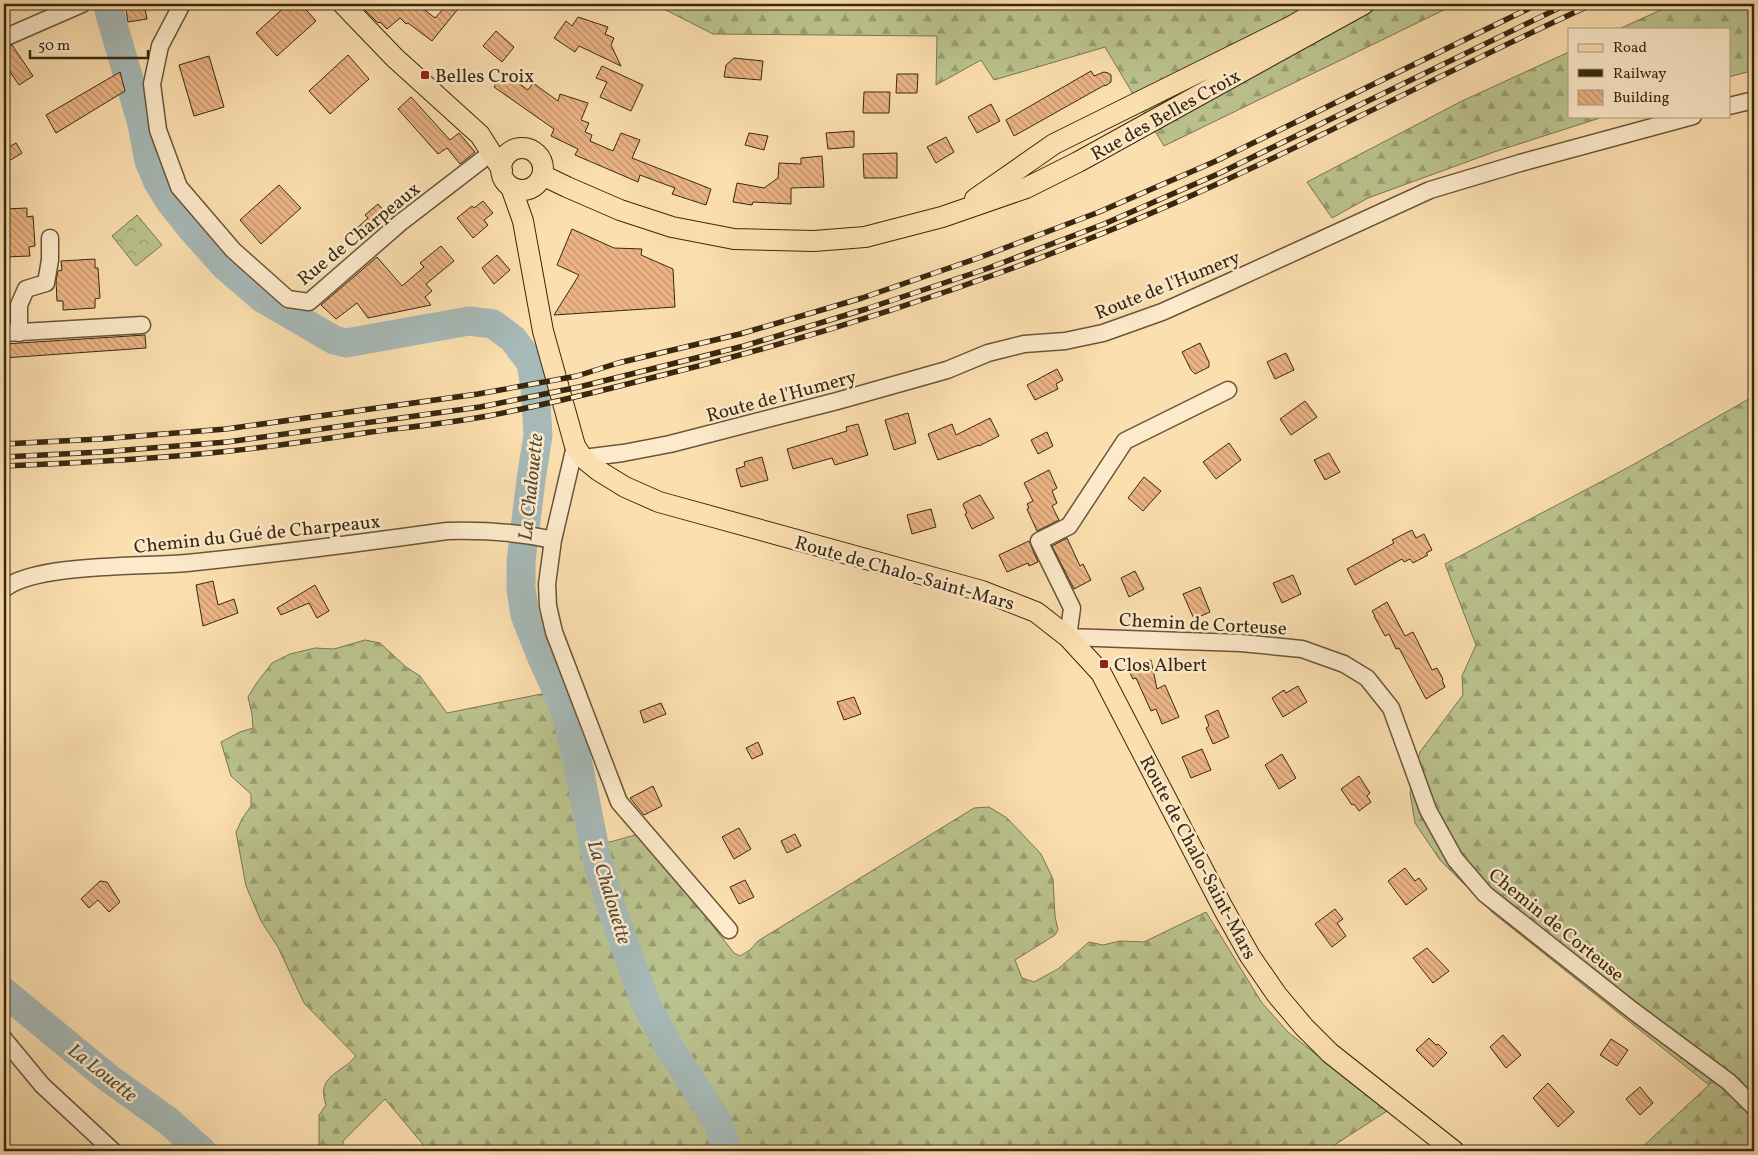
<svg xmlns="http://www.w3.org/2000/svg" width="1758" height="1155" viewBox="0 0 1758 1155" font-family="Vollkorn,serif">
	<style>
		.forest { fill: url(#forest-firs); stroke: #7a764f }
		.park { fill: url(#park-crowns); stroke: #7a764f }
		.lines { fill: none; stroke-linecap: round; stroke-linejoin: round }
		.river { stroke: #a6b9b7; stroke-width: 29 }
		.building { fill: url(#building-back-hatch); stroke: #382810 }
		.minor-casing { stroke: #695638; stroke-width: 19 }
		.major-casing { stroke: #382810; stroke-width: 22 }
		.minor { stroke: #fdeacb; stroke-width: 16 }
		.major { stroke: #fcdfaf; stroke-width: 20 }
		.rail-casing { stroke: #382810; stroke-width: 5.5 }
		.rail { stroke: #fdeacb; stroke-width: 4; stroke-dasharray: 11; stroke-linecap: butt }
		.poi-dot { fill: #8f2418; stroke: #fdeacb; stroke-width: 2 }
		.labels { text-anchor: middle; stroke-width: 5; stroke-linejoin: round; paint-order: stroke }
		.poi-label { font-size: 19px; fill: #382810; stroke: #fdeacb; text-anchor: start }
		.street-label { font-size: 19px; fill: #382810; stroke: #fdeacb }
		.water-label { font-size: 20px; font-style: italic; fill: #544c3a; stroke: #fdeacb }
	</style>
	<defs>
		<pattern id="forest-firs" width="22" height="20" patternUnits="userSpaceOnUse" patternTransform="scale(1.25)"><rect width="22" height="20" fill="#bbc38e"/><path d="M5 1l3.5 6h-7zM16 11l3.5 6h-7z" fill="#999e73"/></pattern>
		<pattern id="park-crowns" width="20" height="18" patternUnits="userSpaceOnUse" patternTransform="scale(1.25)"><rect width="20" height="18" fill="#bbc38e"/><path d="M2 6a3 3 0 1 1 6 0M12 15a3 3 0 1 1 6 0" fill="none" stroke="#999e73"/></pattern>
		<pattern id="building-back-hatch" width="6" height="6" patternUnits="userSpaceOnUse" patternTransform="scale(1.25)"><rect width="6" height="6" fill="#ecb485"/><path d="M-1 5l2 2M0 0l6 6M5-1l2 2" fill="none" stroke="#c0926b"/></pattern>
	</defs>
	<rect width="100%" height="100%" fill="#fcdfaf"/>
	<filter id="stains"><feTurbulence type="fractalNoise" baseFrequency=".004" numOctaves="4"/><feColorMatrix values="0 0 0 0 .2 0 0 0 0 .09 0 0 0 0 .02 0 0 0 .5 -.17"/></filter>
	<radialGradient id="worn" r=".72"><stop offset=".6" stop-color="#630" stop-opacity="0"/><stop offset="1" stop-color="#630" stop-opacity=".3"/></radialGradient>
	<path class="forest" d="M654,4h802l-292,142 -59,-99 -111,33 -13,-20 -45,25 1,-49 -224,-2z
		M1674,4h80v66l-25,7v-48h-110z
		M1569,52v64h37l-112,36 -126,46 -36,20 -25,-36 155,-81z
		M1754,396v755h-116l71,-66 -216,-172 -53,-53 -25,-37 -5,-30 10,-41 43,-57 -1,-19 14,-31 -31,-81 184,-97z
		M365,640l15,3 26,24 14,9 27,37 119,-24c18,50 27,102 38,154 13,-2 24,-7 37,-9l93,119 6,3 10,-6 8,-9 216,-133 15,-1 18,11 34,36 12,25 2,37 3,14 -3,5 -40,25 7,18 12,4 24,-13 31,-27 14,3 17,-4 24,1 62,-30 56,91 26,29 99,79 -62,40h-902l3,-3 -41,-49 -42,42v10h-31l7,-7v-29l7,-10c-10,-30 14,-30 30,-49l-52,-53 -26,-56 -17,-26 -15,-35 -10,-54 6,-13 9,-13v-12l-20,-18 -10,-34 19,-10 13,-4 -1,-14 -4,-17 8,-13 16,-21 18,-9 25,-6 19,1z"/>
	<path class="park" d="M137,215l25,30 -26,21 -24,-30z"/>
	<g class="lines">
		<path class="river" d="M107,4l35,120 7,37 9,21 13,21 20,25 34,38 37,32 72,42 12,3 123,-22 24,3 20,15 18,24 4,24 3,48 -7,45 -10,81v28l4,26 16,41 25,55 12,53 19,95 13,45 36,100 22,41 50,78 10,28
			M4,992l103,85 60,43 35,31"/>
	</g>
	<path class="building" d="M125,4h19l3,15 -19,3z
		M288,4h13l15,17 -39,35 -21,-23z
		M359,4h58l18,14 13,-14h14l-30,37 -24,-18 -2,1 -6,-6 -13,11 -7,-7 -2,1z
		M578,17l30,10 -3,7 9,4 -3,7 10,21 -42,-20 -4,6 -21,-14 12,-17 6,5z
		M496,31l18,16 -12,15 -19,-16z
		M12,45l21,31 -14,9 -15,-22v-15z
		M348,55l21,24 -39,35 -21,-23z
		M209,56l15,51 -30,9 -15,-51z
		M734,58l29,3 -2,19 -37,-3 2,-12z
		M602,66l41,19 -12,26 -31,-14 7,-15 -11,-4z
		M1091,71l3,5 10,-4 4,1 3,2v7l-4,3 -4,1 -89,50 -8,-16z
		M120,72l5,19 -69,42 -10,-18z
		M504,73l24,17 5,-7 25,18 2,-7 28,9 -7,17 8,3 -4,9 7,3 -2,6 23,10 8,-18 19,7 -8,18 79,31 -5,16 -34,-11 3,-6 -35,-13 -2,7 -63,-27 3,-6 -27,-13 3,-7 -60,-42z
		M897,74h21l-1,19h-21z
		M864,92h26l-1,21h-26z
		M411,97l39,43 9,-7 16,19 -15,12 -13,-16 -9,6 -40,-45z
		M991,104l9,17 -23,12 -9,-16z
		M854,131v16l-26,2 -2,-16z
		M749,133l19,3 -4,14 -19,-5z
		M946,137l8,15 -18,11 -9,-16z
		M16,143l6,10 -18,11v-14z
		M897,153v25h-33l-1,-24z
		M822,156l2,31 -33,1v16l-38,-2 -1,3 -19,-3 4,-19 27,5 14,-10 1,-15 22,1v-6z
		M279,185l22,23 -40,36 -21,-24z
		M483,201l10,12 -9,7 4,5 -15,13 -16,-20 15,-12 2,2z
		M378,204l11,12 -24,21 -8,-9 11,-10 -3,-3z
		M27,208v9l6,-1 2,30 -6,1 1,9 -26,1v-48z
		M572,229l42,19 28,1 -1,6 32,14 2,38 -121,8 25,-40 -22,-10z
		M441,246l13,15 -28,23 6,7 -7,6 6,8 -63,13 -11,-15 -21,16 -15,-14 56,-48 25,29 22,-19 -4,-4z
		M497,255l13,15 -16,14 -12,-16z
		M95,259v9h3l2,30 -5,1v9l-32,2v-9h-6l-1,-20 2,-10 4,-1 -1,-9z
		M145,335l1,13 -142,10v-14z
		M1200,343l9,19v5l-14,7 -4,-4 -9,-18z
		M1286,353l8,17 -19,9 -8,-17z
		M1057,369l6,11 -7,4 2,5 -23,11 -8,-15z
		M1305,401l12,16 -26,18 -11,-16z
		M908,413l8,30 -22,7 -9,-30z
		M990,418l9,18 -20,10v-1l-41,15 -10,-26 24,-10 4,11z
		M858,424l10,31 -33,10 -3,-7 -39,11 -6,-20 60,-18 -1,-4z
		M1047,432l6,14 -15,8 -7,-14z
		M1229,443l12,17 -25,19 -13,-17z
		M1329,453l11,19 -15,8 -11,-20z
		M762,457l6,23 -27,7 -5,-18 9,-3 -1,-4z
		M1049,470l8,18 -5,3 5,12 -5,3 7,14 -22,11 -10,-22 2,-1 -2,-4 6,-3 -9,-18z
		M1144,477l17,14 -18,20 -15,-13z
		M980,495l14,23 -22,11 -7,-15 2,-1 -4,-8 1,-2z
		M931,509l5,18 -24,7 -5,-19z
		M1412,530l4,8 8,-4 8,16 -6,3 2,2 -15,8 -3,-4 -6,3 -2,-3 -47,26 -8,-16 47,-26 -2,-3z
		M1067,538l13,28 3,-2 8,16 -17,9 -22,-43z
		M1029,541l9,21 -9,4 -1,-3 -21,9 -8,-17z
		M1135,571l9,18 -15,8 -8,-19z
		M1293,575l8,19 -19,9 -9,-20z
		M213,581l5,24 16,-6 4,14 -35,13 -7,-41z
		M315,585l14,26 -12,7 -8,-15 -28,12 -4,-7z
		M1200,587l10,25 -16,7 -11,-25z
		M1387,602l18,34 8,-4 19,38 5,-2 6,11 -1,1 3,7 -19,12 -27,-51 -3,1 -7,-15 -4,2 -11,-20h1l-3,-5z
		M1151,660l6,29 8,-4 14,32 -17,7 -6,-15 -5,2 -15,-33 -3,1 -7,-14z
		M1298,686l9,16 -24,15 -11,-19 12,-8 2,3z
		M854,697l7,17 -17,6 -7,-18z
		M661,703l5,11 -22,9 -4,-12z
		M1218,710l11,27 -16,7 -7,-16 3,-2 -4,-10z
		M758,742l5,12 -11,5 -6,-11z
		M1202,749l9,21 -20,8 -9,-21z
		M1282,754l14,24 -17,11 -14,-24z
		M1359,776l11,17 -3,3 4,6 -12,9 -5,-7 -2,1 -11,-16z
		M653,786l9,20 -18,9 -14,-17z
		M739,828l12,21 -17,10 -12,-22z
		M795,834l6,12 -14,7 -6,-12z
		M1405,868l10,13 4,-3 8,11 -21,16 -18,-24z
		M745,880l9,17 -15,7 -9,-17z
		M100,881l7,1 13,20 -11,10 -11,-12 -9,8 -8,-9z
		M1335,909l8,10 -6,4 9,13 -14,11 -17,-23z
		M1427,948l22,23 -16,12 -20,-25z
		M1503,1035l18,20 -15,13 -16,-21z
		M1429,1038l7,7 2,-1 9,9 -14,14 -17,-17z
		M1611,1039l17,11 -11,16 -17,-11z
		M1548,1083l26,29 -16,15 -25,-29z
		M1640,1087l13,16 -13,12 -14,-16z"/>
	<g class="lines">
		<defs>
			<path id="minor" d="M182,4l-22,42 -8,38 6,46 21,57 54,63 55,49 21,3 91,-79 91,-70
				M4,38l78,-34
				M1729,106l25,-6
				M4,333l138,-8
				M19,333v-28l7,-16 20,-6 4,-23v-22
				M1228,390l-103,51 -56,85 -30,15 33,67 -4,29 173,6 61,6 42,15 23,14 24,30 37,102 27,49 30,35 147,116 97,72 25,25
				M575,446l-22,94 -6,44 1,22 6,26 65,170 110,128
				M583,458l40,-5 47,-9 167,-43 110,-31 41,-17 36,-9 41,-3 38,-8 59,-21 65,-29 203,-93 90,-27 173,-47
				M4,589c31,-26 140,-22 183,-26 87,-9 174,-20 260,-32 36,-1 71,1 106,9
				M4,1039l38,46 71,66"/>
			<path id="major" d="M343,4l52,54 85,77 22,35
				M501 169a21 21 0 1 1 42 0a21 21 0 1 1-42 0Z
				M542,175l25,12 53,23 52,17 62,12 80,2 51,-4 77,-20 84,-29 52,-26 286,-158
				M511,187l12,34 20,110 32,115 8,12 16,13 26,16 34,15 323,89 54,21 32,25 33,36 122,235 27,48 27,39 27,32 26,26 124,98
				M975,199l79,-55 238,-118 38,-22"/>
		</defs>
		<use href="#minor" class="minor-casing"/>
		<use href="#major" class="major-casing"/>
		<use href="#minor" class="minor"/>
		<use href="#major" class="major"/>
		<defs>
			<path id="rail" d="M4,444l96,-5 126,-10 252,-35 99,-18 41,-13 122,-29 122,-36 119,-41 118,-45 117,-51 322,-157
				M4,457l97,-5 126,-10 253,-35 99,-20 165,-41 122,-37 120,-40 118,-45 116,-51 347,-169
				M4,466c75,-3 151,-7 226,-15 47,-5 94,-12 141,-19 39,-5 78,-9 117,-16 55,-11 109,-24 163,-38 155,-38 307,-86 455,-146 166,-67 324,-154 487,-228"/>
		</defs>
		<use href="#rail" class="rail-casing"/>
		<use href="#rail" class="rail"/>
	</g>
	<g class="poi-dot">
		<rect x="420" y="70" width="10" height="10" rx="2.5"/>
		<rect x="1099" y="659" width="10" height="10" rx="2.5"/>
	</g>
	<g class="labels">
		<g class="poi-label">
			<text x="435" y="82">Belles Croix</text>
			<text x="1114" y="671">Clos Albert</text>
		</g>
		<g class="street-label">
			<text transform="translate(1165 114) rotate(-29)" y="7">Rue des Belles Croix</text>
			<text transform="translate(358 233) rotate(-39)" y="7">Rue de Charpeaux</text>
			<text transform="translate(1167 284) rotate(-22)" y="7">Route de l'Humery</text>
			<text transform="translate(781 395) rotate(-15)" y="7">Route de l'Humery</text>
			<text transform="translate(257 533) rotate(-6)" y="7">Chemin du Gué de Charpeaux</text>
			<text transform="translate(905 572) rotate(16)" y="7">Route de Chalo-Saint-Mars</text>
			<text transform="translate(1203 623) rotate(3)" y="7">Chemin de Corteuse</text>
			<text transform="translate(1199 857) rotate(62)" y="7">Route de Chalo-Saint-Mars</text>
			<text transform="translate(1557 924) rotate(39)" y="7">Chemin de Corteuse</text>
		</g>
		<g class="water-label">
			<text transform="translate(530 487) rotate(-84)" y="7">La Chalouette</text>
			<text transform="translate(610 892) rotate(73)" y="7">La Chalouette</text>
			<text transform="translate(103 1072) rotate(38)" y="7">La Louette</text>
		</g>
	</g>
	<rect width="1758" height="1155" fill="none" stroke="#fcdfaf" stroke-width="20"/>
	<rect x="5" y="5" width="1748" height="1145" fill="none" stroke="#382810" stroke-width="2.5"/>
	<rect x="10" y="10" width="1738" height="1135" fill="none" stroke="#382810"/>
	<rect x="1568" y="28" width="162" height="90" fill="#fdeacb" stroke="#ae9c80"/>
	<rect x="1578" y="44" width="25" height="8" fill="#fcdfaf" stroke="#ae9c80"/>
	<text x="1613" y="52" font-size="15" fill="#382810">Road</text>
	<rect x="1578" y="69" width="25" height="8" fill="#382810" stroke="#ae9c80"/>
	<text x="1613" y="78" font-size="15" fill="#382810">Railway</text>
	<rect x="1578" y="90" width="25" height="15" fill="url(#building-back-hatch)" stroke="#ae9c80"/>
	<text x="1613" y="102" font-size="15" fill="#382810">Building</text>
	<path d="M30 50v8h118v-8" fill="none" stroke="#382810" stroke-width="2.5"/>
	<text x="38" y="50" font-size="15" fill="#382810" stroke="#fdeacb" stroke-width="4" paint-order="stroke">50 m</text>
	<rect width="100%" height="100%" filter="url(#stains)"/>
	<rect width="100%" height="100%" fill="url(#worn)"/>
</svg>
